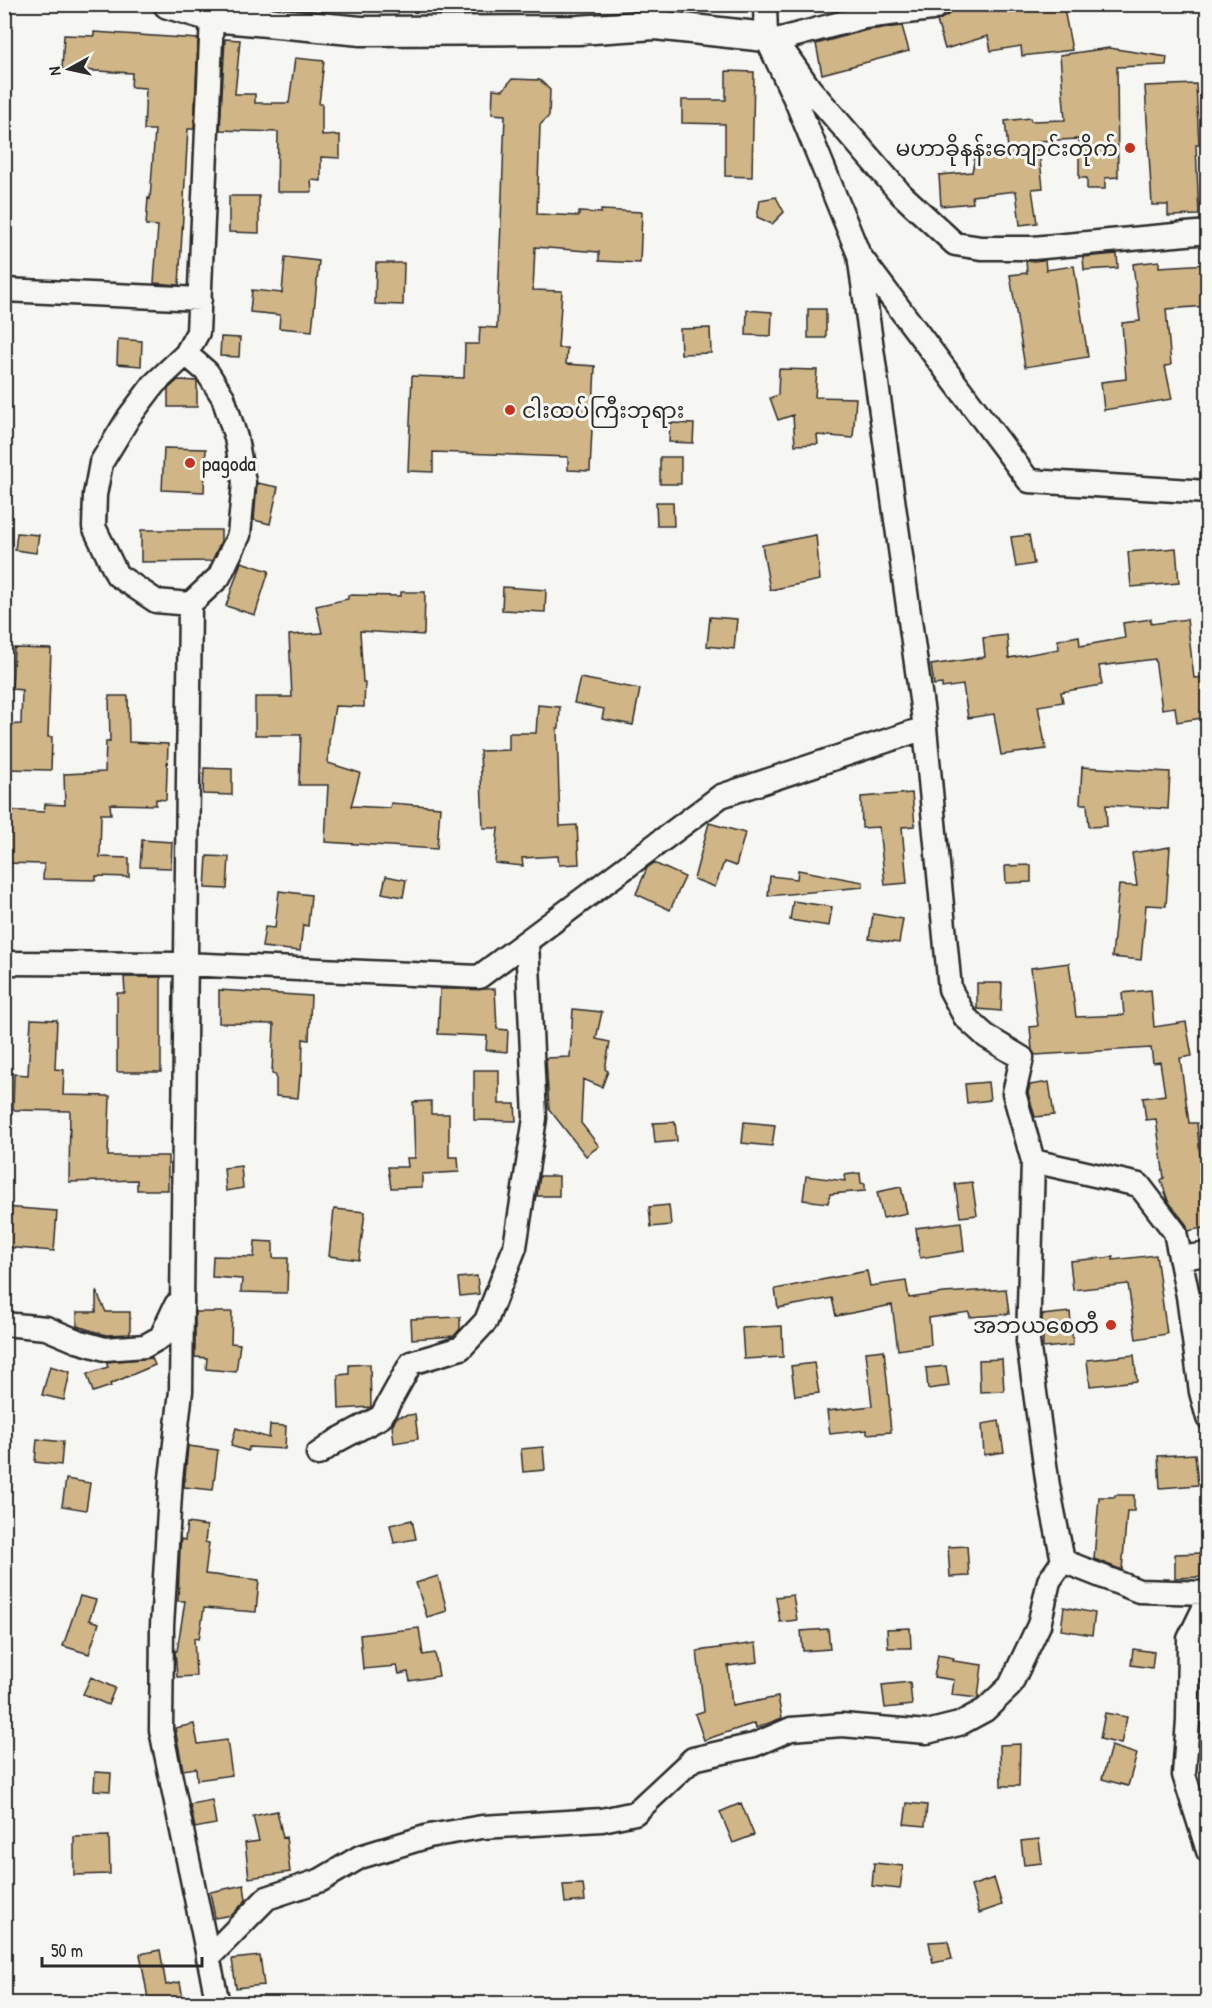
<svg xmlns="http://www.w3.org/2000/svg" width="1212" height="2008" viewBox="0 0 1212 2008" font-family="'Patrick Hand','Noto Sans Myanmar',sans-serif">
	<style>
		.building { fill: #d0b586; stroke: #2b2b2b; stroke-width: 1.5 }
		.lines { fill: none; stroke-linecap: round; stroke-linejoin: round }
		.minor-casing { stroke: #2b2b2b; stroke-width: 27 }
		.tertiary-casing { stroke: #2b2b2b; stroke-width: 33 }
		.minor { stroke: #f6f6f2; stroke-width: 22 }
		.tertiary { stroke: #f6f6f2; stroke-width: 28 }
		.poi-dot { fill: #c8321e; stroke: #f6f6f2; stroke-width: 2 }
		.labels { text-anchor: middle; stroke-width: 6; stroke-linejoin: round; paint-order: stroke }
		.poi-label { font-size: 22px; fill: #2b2b2b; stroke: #f6f6f2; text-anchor: end }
	</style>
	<rect width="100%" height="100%" fill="#f6f6f2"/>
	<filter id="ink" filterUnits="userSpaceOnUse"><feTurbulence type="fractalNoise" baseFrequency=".0167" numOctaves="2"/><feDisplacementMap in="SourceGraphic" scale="12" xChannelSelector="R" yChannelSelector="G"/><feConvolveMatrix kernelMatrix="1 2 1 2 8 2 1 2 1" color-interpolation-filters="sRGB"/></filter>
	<g filter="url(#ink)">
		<path class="building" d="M972,4h91l9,46 -50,6 -1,-10 -30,5 -3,-15 -43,13 -8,-28 11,-6 5,-5z
			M902,26l7,25 -87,23 -6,-30 51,-14z
			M94,32l104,7 -4,90h-6l-9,156 -25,-2 4,-57 -12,-1 2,-27 2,1 5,-69h-11l2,-42 -15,-1 1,-14 -70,-4 2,-34 30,1z
			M225,39l15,1 -5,54h20v9h34l6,-45 29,3 -5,43h3v32l18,-1v23l-19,-1v24l-10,-1 1,12h-35l1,-60 -58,-2z
			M1109,48l58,9 -1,8 -49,2 1,110 -13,1v11h-18v-11h-8v-39l-41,2 5,47 -11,1 5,34 -17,2 -4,-34 -44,5 1,7 -32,3 -2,-31 33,-3 4,-20 33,6 -4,-37 25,-3 1,3 34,-1 -5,-65z
			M726,71l28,1 -2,105 -27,-1v-52l-43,-1v-23h44z
			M512,79l28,1 10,10 -1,26 -9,9 -3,89 42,2v-4l22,1v-3l41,2 -2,51 -41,-2v-9l-64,-5 -2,43 29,1 -4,57h9l-1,16 29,2 -5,105 -22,-1v-13l-135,-5v20l-25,-1 4,-95 52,2 1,-34h14l1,-17 17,1 8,-213 -13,-1 1,-25 10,1z
			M1196,84l3,61h-3l3,70 -31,1v-11h-16l-7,-119z
			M229,196h30v37l-30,-1z
			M776,197l8,15 -12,12 -15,-7 3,-17z
			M1117,254l1,14 -34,2 -1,-13z
			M285,257l34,4 -7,70 -33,-3 1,-13 -30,-3 2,-22 30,3z
			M1045,260l1,10 28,-4 14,91 -63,10 -15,-92 17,-2 -1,-12z
			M1159,261v6l49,-3v42l-42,3 5,56 -6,1 7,33 -68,11 -3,-28 25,-3 -4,-56 18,-2 -7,-57z
			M376,263h28l-1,42 -28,-1z
			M808,309h18v29h-18z
			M747,310l25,2 -1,24 -25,-1z
			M710,328l1,25 -30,1 -1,-25z
			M221,337l19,1 -1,19 -19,-1z
			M118,339l24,2 -1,25 -24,-2z
			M779,369l38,1 -2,27 41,1 -3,40 -36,-3 1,9 -23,1 -2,-30 -15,5 -8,-22 8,-3z
			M178,380l19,1v26h-29v-18z
			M670,423l24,1 -1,19 -24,-1z
			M164,448l42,1 -2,43 -42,-2z
			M660,457h21v27h-21z
			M257,483l21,4 -8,37 -16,-4z
			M656,502h17l1,24h-17z
			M141,530h80v11l-9,20 -71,1z
			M17,533l22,2 -3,18 -21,-3z
			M816,535l4,45 -50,10 -8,-45z
			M1029,535l5,29 -18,3 -5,-30z
			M1176,548l3,35 -48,4 -3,-35z
			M241,562l28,9 -14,44 -29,-9z
			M503,587l43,3 -1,22 -43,-2z
			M401,592h24l-1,43 -64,-4 3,51h2l-1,25 -29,-1 -6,36 -1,21 32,10 -9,33 39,2 1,-5 49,4 -3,42 -112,-7 3,-57h-29l2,-50h-46v-38h37l-3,-62 33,-2 -6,-27 32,-7v-4l53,1z
			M710,617l27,2 -3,30 -27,-3z
			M1151,619v5l36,-5 7,59 14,-1v40l-31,5 -2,-15 -13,2 -7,-50 -56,7 3,19 -41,7 2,10 -25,4 8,43 -45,6 -7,-41 -26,4 -5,-33 -21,3v-4l-8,1 -3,-20 54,-8 -2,-19 24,-3 2,23 50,-9 -1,-9 21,-4 1,10 45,-8 -2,-15z
			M14,648l37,1 -3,88h4l-1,33 -47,-1v-44l17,-1 1,-34 -10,-1z
			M580,678l60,11 -7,36 -31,-6 2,-10 -30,-6z
			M109,696h19l1,46 39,2 -2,56 -10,-1v6l-46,-1 1,10h-10l-1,43 29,1v19l-33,-1v4l-53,-1 1,-15 -40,-1v-53l40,2 1,-8 20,1 -1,-31 41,-2 1,-31 4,1z
			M538,705l22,2 -1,21h-2l3,98 17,-1 2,39 -20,1 -1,-9 -36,2 1,8 -28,-3 3,-35h-15l-3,-77 29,-1v-17h27z
			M1082,767l88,5 -2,37 -62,-4 1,21 -18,1 -2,-23h-7z
			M204,768l28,1v26l-29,-1z
			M912,793l3,33 -13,1 5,56 -22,2 -6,-58 -17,1 -1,-31z
			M709,823l36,10 -9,33 -12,-4 -9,25 -21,-8z
			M142,840l30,2 -1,26 -31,-1z
			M1170,847l-4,59 -20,-1 -5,55 -29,-3 7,-72 18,1 -5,-33z
			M207,856l22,1 -2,32 -22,-1z
			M654,863l31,14 -15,33 -34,-16 11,-26z
			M1031,865v17l-25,1 -1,-17z
			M798,870l65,12v5l-95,9 2,-20 27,3z
			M386,876l20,4 -3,17 -21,-4z
			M279,891l32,4 -3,31 -5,-1 -3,26 -38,-4 3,-20 10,1z
			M793,901l39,6 -3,19 -39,-6z
			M873,914l30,5 -4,24 -30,-4z
			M1069,963l7,54 48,-2 -2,-22 29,-3 3,37 32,-5 6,34 -12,2 9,65h8l3,33 8,-1v72l-20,4 -2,-7 -18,-23 -7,-21 3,-2 -8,-59 -10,1 -3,-22 22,-3 -5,-33 -7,1 -2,-15 -116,7 -3,-5 -2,-23 8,-1 -7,-58z
			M124,977h37v95h-44v-79h8z
			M977,983h25l-1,28 -24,-2z
			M440,989h55l2,40 11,1 -1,22 -21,-2 1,-14 -49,-2z
			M219,990l92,6 -2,44 -6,-1 -1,37 -2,-1 -2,23 -22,-2v-21l-4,-1 2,-50 -55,-1z
			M573,1009l29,3 -6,27 14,3 -5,27 3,2 -6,16 -19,-8 -2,44 18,23 -13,10 -37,-47 -3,-51 24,-1z
			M31,1019l26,1 -2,49 9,1 -1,25 47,1 -2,60h60v34h-31v-10l-68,2 1,-71 -57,-1 1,-36 14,1z
			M474,1070h25v34h16l1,17 -42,-1z
			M988,1082l2,18 -23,3 -2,-19z
			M1049,1082l5,33 -19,2 -7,-24 2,-8z
			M431,1101v13h18v43h9l1,15 -37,2v13l-31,1 -3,-21h20l-1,-9h8l-2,-56z
			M675,1122l2,19 -22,2 -2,-20z
			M744,1122l31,3 -3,21 -30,-3z
			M241,1166l2,22 -17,3 -2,-23z
			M860,1173l1,10 4,1v7l-35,3 -2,9 -25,-3 3,-24 39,5 -1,-6z
			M540,1176h19v20h-22z
			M972,1182l5,33 -17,2 -5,-33z
			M901,1187l6,26 -24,5 -6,-26z
			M669,1205l2,20 -20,2 -2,-20z
			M4,1207l53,4 -3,40 -50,-4z
			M334,1209l31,3 -6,48 -30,-4z
			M961,1222l3,29 -44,7 -4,-30z
			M255,1241l18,1v16h15l-1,35 -46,-1 1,-13 -30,-2 1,-21 41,1z
			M1156,1255l11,79 -31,5 -8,-55 -55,6 -3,-29 43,-4v3z
			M867,1271l3,15 36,-5 3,17 35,-5 62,-4 3,25 -39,3 -1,-5 -40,6 2,27 -33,5 -6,-45 -56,11 -4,-18 -54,10 -3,-19z
			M477,1276l2,18 -19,2 -2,-18z
			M96,1291l10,21h24v22l-24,1 -29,-9v-14h19z
			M195,1312h37l-1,31 9,1 -4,28 -30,-3 1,-11 -12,-1z
			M1070,1312l3,33 -30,3 -1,-33z
			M460,1317v12l-6,7 -42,3 -1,-20z
			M782,1326l1,31 -39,2 -2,-31z
			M884,1350l6,60 -1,1 2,21 -24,2v-4l-37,4 -3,-23 45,-5 -6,-54z
			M1134,1355l3,26 -47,5 -3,-26z
			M152,1358l3,7 -45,19 1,2 -18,6 -6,-18 21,-7 -2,-5z
			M1002,1359l2,32 -24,1 -1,-32z
			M814,1363l5,30 -24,3 -4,-30z
			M370,1364l1,43 -32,2 -1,-34 11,-1v-9z
			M50,1366l20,6 -6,28 -22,-5z
			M946,1366l3,20 -21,3 -2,-21z
			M415,1414l3,25 -24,4 -2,-18 5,-8z
			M999,1421l5,31 -20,3 -2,-31z
			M270,1425l16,1 -1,23 -36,-2 -1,4 -17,-5 5,-18 33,10z
			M37,1439l26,3 -2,23 -26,-3z
			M188,1446l30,4 -5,40 -29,-3z
			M543,1447l2,23 -22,2 -2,-23z
			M1195,1454l3,31 -38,3 -2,-32z
			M66,1479l24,4 -4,27 -24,-4z
			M1115,1495h19v16h-7l-5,59 -28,-11 5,-62h16z
			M412,1520l4,19 -22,4 -4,-18z
			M187,1523l20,3 -2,16 4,1 -4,31 54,6 -3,32 -52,-4 -5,31 -5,-1 2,38 -19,1 -2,-26h2l8,-50h-7l2,-53 1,-9 4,1z
			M967,1546l2,30 -19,1 -2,-30z
			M1202,1553l-1,24 -26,1v-24z
			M438,1576l9,35 -20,6 -11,-34z
			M793,1595l4,25 -17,2 -4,-25z
			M80,1596l16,4 -7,20 10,3 -10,31 -26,-8z
			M1064,1607l31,6 -3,22 -31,-5z
			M419,1628l4,27 12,-2 4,23 -29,5 -2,-9 -9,2 -2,-8 -34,3 -3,-34z
			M910,1628l1,20h-23l-1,-19z
			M828,1629l2,20 -27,2 -2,-20z
			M756,1643l2,19 -30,4 4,40 46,-9 4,21 -26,10 -1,-5 -51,17 -9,-26 9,-3 -7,-60z
			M1133,1649l21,3 -2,16 -21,-3z
			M938,1655l16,3 -1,3 29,4 -4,33 -26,-3 2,-15 -20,-3z
			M91,1677l24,11 -7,17 -25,-11z
			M910,1682l2,23 -27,3 -3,-23z
			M1105,1713l22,4 -6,27 -21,-5z
			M194,1724l4,20 29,-4 5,35 -35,5 -1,-12 -13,2 -8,-42z
			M1020,1744l-1,42h-18l-1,-41z
			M1111,1746l26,8 -9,32 -26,-7z
			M95,1772l16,1 -1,18 -16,-1z
			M212,1800l4,24 -21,4 -5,-24z
			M741,1803l13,32 -21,8 -13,-31z
			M907,1803l20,2 -2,21 -21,-2z
			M277,1811l6,27 3,-1 4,35 -41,6 -4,-35 14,-2 -6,-25z
			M109,1836l1,38 -36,1v-38z
			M1039,1839l3,24 -18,2 -3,-24z
			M874,1863l29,3 -3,23 -28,-3z
			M994,1878l8,27 -23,8 -8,-27z
			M583,1884l2,17 -20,2 -2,-18z
			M244,1885l2,15 -14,15 -17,3 -5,-26z
			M948,1941l4,18 -19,4 -4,-21z
			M160,1950l6,35 14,-3 4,22h-35l-9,-50z
			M260,1956l4,29 -28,3 -4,-29z"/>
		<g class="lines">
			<defs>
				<path id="minor" d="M765,4l1,33 31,66 62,152 66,473 25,261 15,28 22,20 35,21 -8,35 19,68 -5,181 20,144 15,75
					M212,17l-14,315 -12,22 -32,30 -25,33 -28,46 -6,32 -1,32 23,48 39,26 34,3 -9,787 -10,87 -9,148 -1,104 57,274
					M766,37l11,3 87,-23 68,-8 9,-5
					M787,56l23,33 91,105 54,50 26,4h52l175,-16
					M860,256l169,225 179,11
					M4,290l196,9
					M186,354l21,18 16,25 13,41 8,44 -5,53 -20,42 -29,27
					M4,963l180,1 295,13 242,-181 204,-68
					M1033,1161l106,24 36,47 13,64 13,96 7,26
					M1180,1258l28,-4
					M4,1324l42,4 31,13 28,8 40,-3 16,-9 15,-32h4
					M318,1454l20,-14 43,-23 30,-54 50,-15 25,-27 29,-74 20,-129 -8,-176
					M1208,1600l-19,39 -1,81 -4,55 24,76
					M208,1958l59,-60 54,-18 39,-23 69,-21 53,-9 120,-7 33,-7 58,-54 61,-14 37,-16 51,-4 85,7 32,-8 26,-14 25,-24 29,-61 10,-44 14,-20 76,30 69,2"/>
				<path id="tertiary" d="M168,4l44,13 149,14 217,-1 77,-5 111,12"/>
			</defs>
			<use href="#minor" class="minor-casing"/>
			<use href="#tertiary" class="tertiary-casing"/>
			<use href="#minor" class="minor"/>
			<use href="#tertiary" class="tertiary"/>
		</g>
	</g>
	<g class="poi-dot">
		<circle cx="1130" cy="148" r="6"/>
		<circle cx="510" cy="410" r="6"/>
		<circle cx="190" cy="463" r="6"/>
		<circle cx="1111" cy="1325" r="6"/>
	</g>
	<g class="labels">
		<g class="poi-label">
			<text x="1118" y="156">မဟာခိုနန်းကျောင်းတိုက်</text>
			<text x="522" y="418" text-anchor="start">ငါးထပ်ကြီးဘုရား</text>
			<text x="202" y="471" text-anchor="start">pagoda</text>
			<text x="1099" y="1333">အဘယစေတီ</text>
		</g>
	</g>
	<rect width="1212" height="2008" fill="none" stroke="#f6f6f2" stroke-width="24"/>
	<rect x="12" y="12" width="1188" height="1984" fill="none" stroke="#2b2b2b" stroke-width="2" filter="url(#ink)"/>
	<g transform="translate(69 69) rotate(262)" stroke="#f6f6f2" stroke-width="4.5" paint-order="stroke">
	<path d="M0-4.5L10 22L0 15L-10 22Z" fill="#2b2b2b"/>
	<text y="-9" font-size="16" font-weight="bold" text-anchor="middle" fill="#2b2b2b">N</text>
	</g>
	<path d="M42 1957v9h160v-9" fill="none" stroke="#2b2b2b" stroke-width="3"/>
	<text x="51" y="1957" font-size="18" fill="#2b2b2b" stroke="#f6f6f2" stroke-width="4.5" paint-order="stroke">50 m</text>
</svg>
